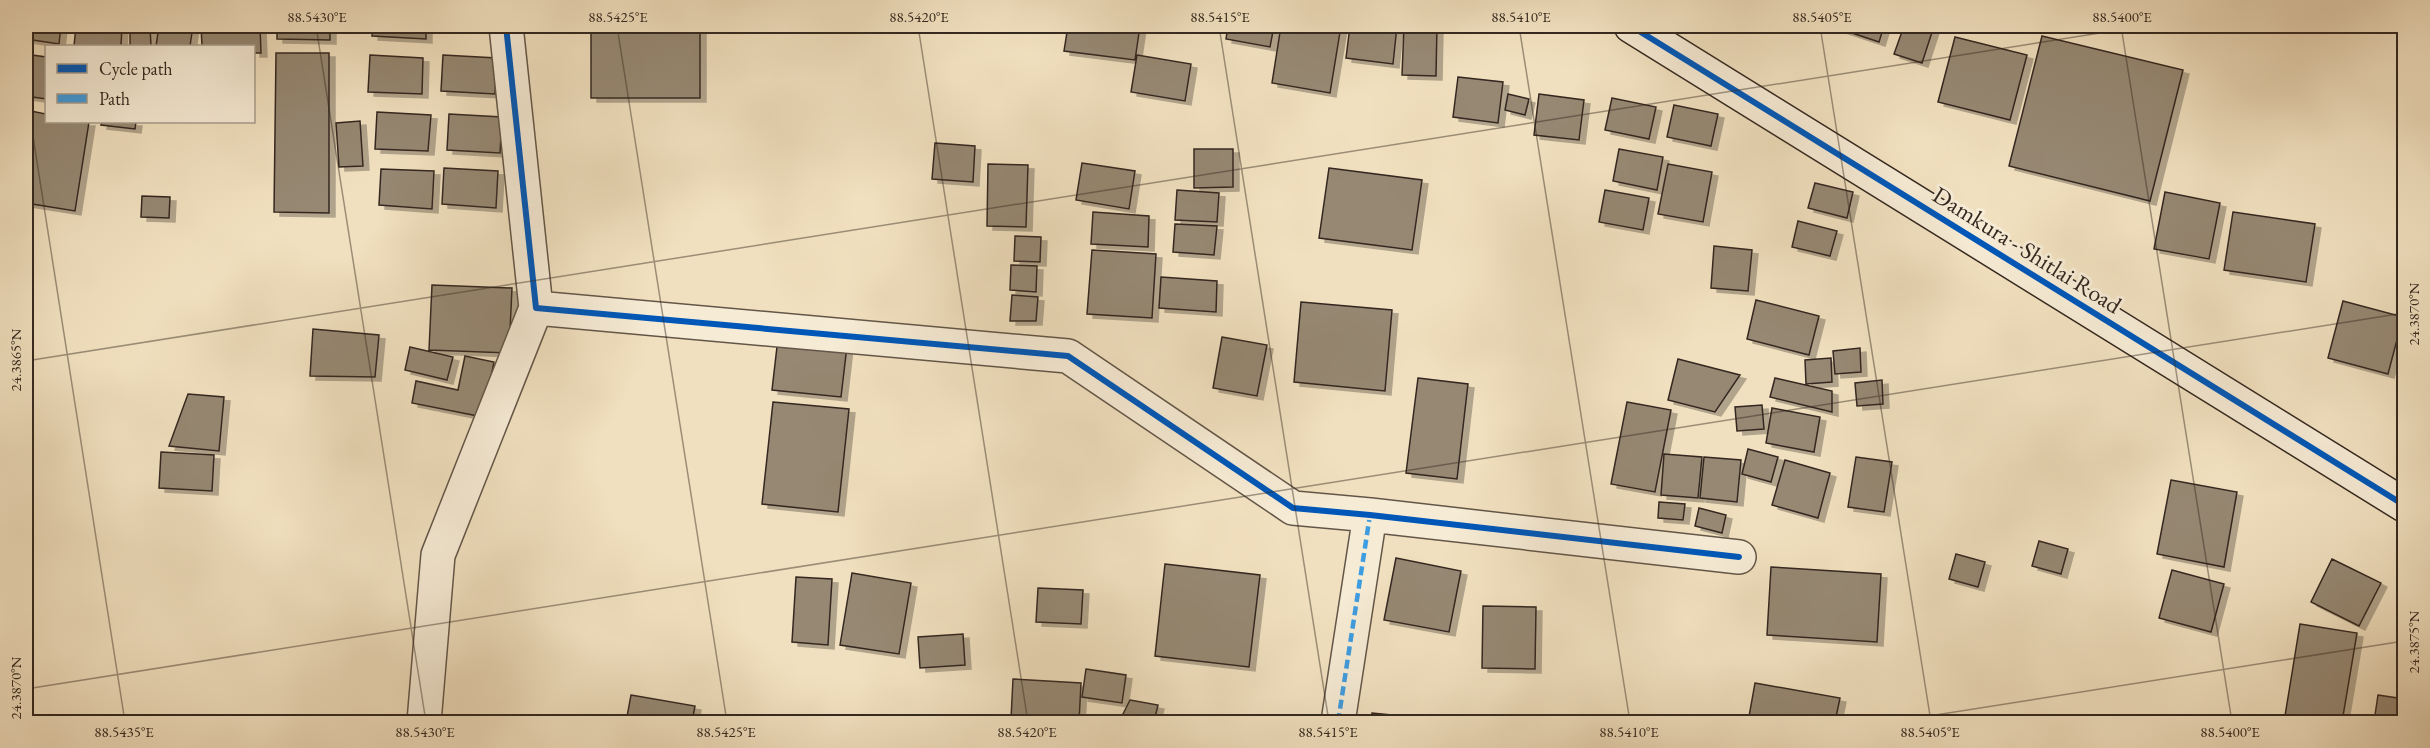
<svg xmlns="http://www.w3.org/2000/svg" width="2430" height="748" viewBox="0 0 2430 748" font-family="'EB Garamond',serif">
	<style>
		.building { fill: #968873; stroke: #342820; stroke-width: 1.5; filter: url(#shadow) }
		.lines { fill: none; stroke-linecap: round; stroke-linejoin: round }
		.street-casing { stroke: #635648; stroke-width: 36 }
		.secondary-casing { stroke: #342820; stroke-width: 36 }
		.street { stroke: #f6ebd5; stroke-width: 33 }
		.secondary { stroke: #f6ebd5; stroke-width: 33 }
		.quiet { stroke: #3e9ce0; stroke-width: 4.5; stroke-dasharray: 9 4.5; stroke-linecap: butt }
		.cycleway-casing { stroke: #f6ebd5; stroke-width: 10 }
		.cycleway { stroke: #0057b8; stroke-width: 6 }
		.ticks { fill: none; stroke: #342820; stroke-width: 1.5; stroke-opacity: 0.45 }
		.labels { text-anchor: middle; stroke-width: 6; stroke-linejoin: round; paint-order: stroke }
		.street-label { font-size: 24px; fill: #342820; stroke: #f6ebd5 }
		.neatline { fill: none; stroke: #342820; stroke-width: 2 }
		.ticks-label { font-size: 15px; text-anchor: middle; fill: #342820 }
	</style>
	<defs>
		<filter id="shadow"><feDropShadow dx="6" dy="4" stdDeviation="0" flood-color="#0004"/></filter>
	</defs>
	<rect width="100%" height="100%" fill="#f1e0bf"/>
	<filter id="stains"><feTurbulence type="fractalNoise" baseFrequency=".00333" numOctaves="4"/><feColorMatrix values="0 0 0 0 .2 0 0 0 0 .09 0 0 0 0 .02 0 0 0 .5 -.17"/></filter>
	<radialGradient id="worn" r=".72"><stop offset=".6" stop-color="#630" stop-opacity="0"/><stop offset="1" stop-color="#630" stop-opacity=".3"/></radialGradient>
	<path class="building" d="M27,26h34l-2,18 -33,-5z
		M76,26h46l-1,20h-47z
		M130,26h20l1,20h-21z
		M159,26h34l-3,20h-34z
		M201,26h59l1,27h-7v-7h-52z
		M277,26h53v14l-53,-1z
		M373,26h53v13l-54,-3z
		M591,26h109v72h-109z
		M1068,26h72l-5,34 -71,-9z
		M1228,26h46l-4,21 -44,-8z
		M1281,26h60l-11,67 -58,-10z
		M1350,26h47l-4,38 -47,-6z
		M1404,26h33l-1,50 -34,-1z
		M1841,26h43l-5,16 -39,-13z
		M1904,26h30l-12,37 -28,-9z
		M2042,36l141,34 -33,131 -141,-35z
		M1955,37l72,18 -17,65 -72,-18z
		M276,53h53v160l-55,-1z
		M32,55l14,2v42l-20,-3z
		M370,55l53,3 -1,36 -54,-2z
		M443,55l54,3 -2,36 -54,-3z
		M1137,55l54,9 -6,37 -54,-9z
		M1458,77l45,5 -5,41 -45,-6z
		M1508,94l21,5 -4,16 -20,-5z
		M1539,94l45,6 -5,40 -45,-5z
		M1612,98l44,9 -7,32 -44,-9z
		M1674,105l44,9 -7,32 -44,-9z
		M26,110l20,4v8h43l-14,89 -49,-8z
		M377,112l54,3 -3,36 -53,-2z
		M449,114l53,3 -2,36 -53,-3z
		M360,121l3,45 -24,1 -3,-44z
		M102,122h34l-1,7 -34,-4z
		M935,143l40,3 -2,36 -41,-3z
		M1194,149h39v38l-39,1z
		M1619,149l44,8 -6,33 -44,-9z
		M1082,163l53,8 -6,38 -53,-9z
		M988,164l40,1 -2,62 -39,-1z
		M1668,164l44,8 -9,50 -45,-8z
		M444,168l54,3 -2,37 -54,-4z
		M1329,168l93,12 -10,70 -93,-12z
		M381,169l53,2 -2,38 -53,-4z
		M1815,183l38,9 -6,26 -39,-10z
		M1177,190l42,3 -2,29 -42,-2z
		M1605,190l44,8 -6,32 -44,-8z
		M2165,192l55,11 -11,56 -55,-10z
		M142,196l28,1 -1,21 -28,-1z
		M1093,212l56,4 -1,31 -57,-3z
		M2233,212l82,12 -9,58 -82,-12z
		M1798,221l39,10 -7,25 -38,-9z
		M1175,224l42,2 -3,29 -41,-3z
		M1015,236l26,1 -1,25 -26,-1z
		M1714,246l38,4 -4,41 -37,-3z
		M1092,250l64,4 -4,64 -65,-4z
		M1011,265l26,1 -1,26 -26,-2z
		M1161,277l56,4 -1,31 -57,-4z
		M432,285l80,3 -3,65 -80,-3z
		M1012,295l26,2 -2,24h-26z
		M1756,300l63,16 -10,39 -62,-16z
		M2343,301l60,16 -15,57 -60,-16z
		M1301,302l91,8 -7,81 -91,-9z
		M313,329l66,6 -4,42 -65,-1z
		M1222,337l45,8 -10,51 -44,-8z
		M778,338l69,8 -6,51 -69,-7z
		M410,347l43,10 -6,23 -42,-10z
		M1860,348l1,24 -26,2 -2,-23z
		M465,356l29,6 -11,55 -71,-14 4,-22 42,9z
		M1831,358l1,24 -26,2 -1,-24z
		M1678,359l62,16 -25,37 -47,-12z
		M1418,378l50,6 -11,95 -51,-6z
		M1775,378l57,13v21l-62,-15z
		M1882,380l1,24 -26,2 -2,-23z
		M188,394l36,3 -5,54 -50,-5z
		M773,402l76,7 -11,103 -76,-8z
		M1627,402l44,8 -16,82 -44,-8z
		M1762,405l2,24 -27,2 -2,-24z
		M1772,408l48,9 -6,35 -48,-9z
		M1748,449l30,8 -7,25 -29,-8z
		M161,452l53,3 -2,36 -53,-3z
		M1664,454l38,3 -4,41 -37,-3z
		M1704,457l37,3 -4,42 -37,-4z
		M1856,457l36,5 -8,50 -36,-5z
		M1785,460l45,13 -12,45 -46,-13z
		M2171,480l66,12 -13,75 -67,-13z
		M1659,502l26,2 -2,16 -25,-2z
		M1699,508l27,7 -4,18 -27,-7z
		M2039,541l29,8 -7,25 -29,-8z
		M1956,554l29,8 -7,25 -29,-8z
		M1396,558l65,13 -12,61 -65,-12z
		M2332,559l49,24 -22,43 -48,-24z
		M1165,564l95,11 -11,92 -94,-11z
		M1771,567l110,7 -4,68 -110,-7z
		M2172,570l52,14 -13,48 -52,-14z
		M852,573l59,10 -12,71 -59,-9z
		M796,577l36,2 -4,66 -36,-3z
		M1038,588l45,2 -2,34 -45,-2z
		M1483,606l53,1 -1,62 -53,-1z
		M2300,624l57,9 -15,89h-58z
		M963,634l2,31 -45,3 -2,-31z
		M1086,669l40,6 -4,28 -40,-6z
		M1013,679l68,4 -2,39 -68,-3z
		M1755,683l85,15 -5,24h-87z
		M631,695l64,11 -3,16h-66z
		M2378,695l26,4v23h-30z
		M1130,700l28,5 -4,17h-35z
		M1372,713l69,7v2h-70z"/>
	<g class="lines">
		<defs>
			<path id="street" d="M506,26l30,282 532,48 225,152 77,7 369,42
				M424,722l14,-167 98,-247
				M1338,722l32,-207"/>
			<path id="secondary" d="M1631,26l773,479"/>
		</defs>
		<use href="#street" class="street-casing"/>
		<use href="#secondary" class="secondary-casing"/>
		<use href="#street" class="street"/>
		<use href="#secondary" class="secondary"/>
		<path class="quiet" d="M1338,722l32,-207"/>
		<defs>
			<path id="cycleway" d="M506,26l30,282 532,48 225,152 77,7 369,42
				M1631,26l773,479"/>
		</defs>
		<use href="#cycleway" class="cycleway-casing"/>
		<use href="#cycleway" class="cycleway"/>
	</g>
	<path class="ticks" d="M316,26l110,696M617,26l110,696M918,26l110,696M1219,26l110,696M1519,26l111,696M1820,26l111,696M2121,26l111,696M26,32l43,-6M26,92l99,630M26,361l2118,-335M26,689l2378,-376M1891,722l513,-81"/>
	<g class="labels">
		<g class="street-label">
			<text transform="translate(2027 250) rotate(32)" y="8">Damkura - Shitlai Road</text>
		</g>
	</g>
	<rect width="2430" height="748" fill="none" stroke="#f1e0bf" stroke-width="66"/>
	<rect x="45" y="45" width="210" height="78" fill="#f6ebd5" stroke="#a89d8d" stroke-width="1.5"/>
	<rect x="57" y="64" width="30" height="9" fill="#0057b8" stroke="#a89d8d" stroke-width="1.5"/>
	<text x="99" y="75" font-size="18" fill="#342820">Cycle path</text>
	<rect x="57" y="94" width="30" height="9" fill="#3e9ce0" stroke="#a89d8d" stroke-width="1.5"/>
	<text x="99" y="105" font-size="18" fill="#342820">Path</text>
	<rect x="33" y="33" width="2364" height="682" class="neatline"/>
	<g class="ticks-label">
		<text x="317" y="22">88.5430°E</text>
		<text x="618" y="22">88.5425°E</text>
		<text x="919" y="22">88.5420°E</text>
		<text x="1220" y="22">88.5415°E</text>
		<text x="1521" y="22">88.5410°E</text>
		<text x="1822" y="22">88.5405°E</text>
		<text x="2122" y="22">88.5400°E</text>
		<text transform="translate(2414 314) rotate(-90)" y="5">24.3870°N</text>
		<text transform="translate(16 360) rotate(-90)" y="5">24.3865°N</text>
		<text transform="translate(2414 642) rotate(-90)" y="5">24.3875°N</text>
		<text transform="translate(16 688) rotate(-90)" y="5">24.3870°N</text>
		<text x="124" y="737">88.5435°E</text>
		<text x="425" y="737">88.5430°E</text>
		<text x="726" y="737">88.5425°E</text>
		<text x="1027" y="737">88.5420°E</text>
		<text x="1328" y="737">88.5415°E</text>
		<text x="1629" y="737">88.5410°E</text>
		<text x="1930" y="737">88.5405°E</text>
		<text x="2230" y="737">88.5400°E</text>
	</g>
	<rect width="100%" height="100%" filter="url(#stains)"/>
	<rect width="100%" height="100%" fill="url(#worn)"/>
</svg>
